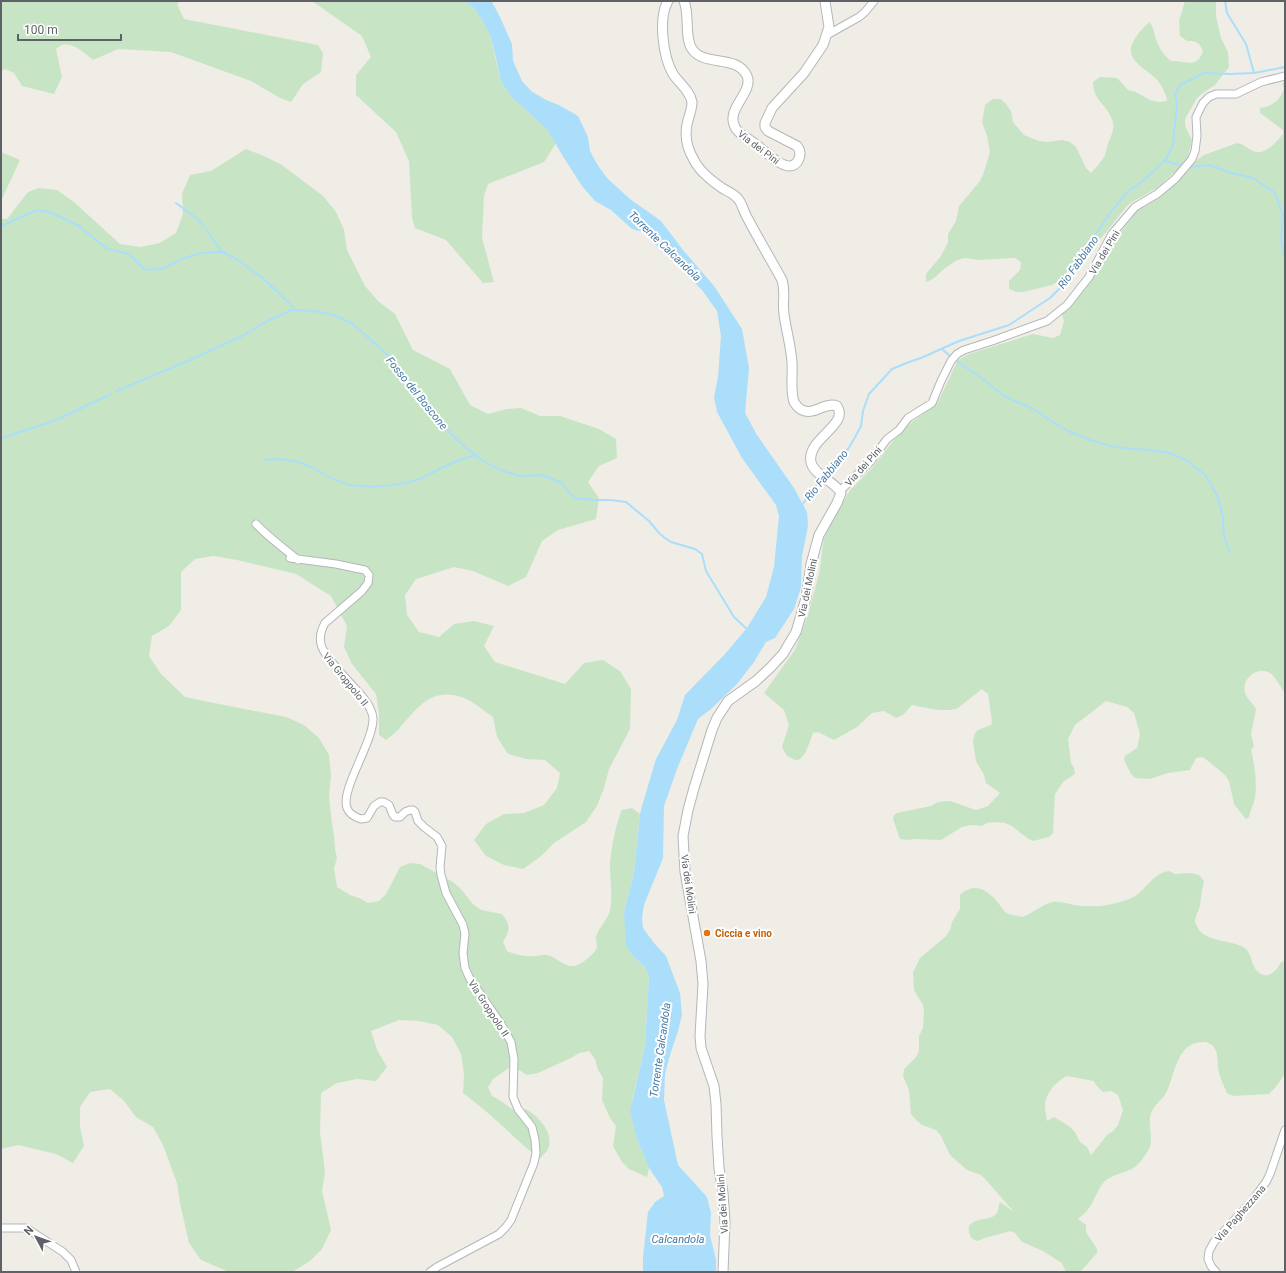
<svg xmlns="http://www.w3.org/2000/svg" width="1286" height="1273" viewBox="0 0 1286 1273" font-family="Roboto,sans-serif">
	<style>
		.green { fill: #c7e5c4; fill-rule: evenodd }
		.water { fill: #abdefb }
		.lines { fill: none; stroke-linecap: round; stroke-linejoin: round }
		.stream { stroke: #abdefb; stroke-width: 2 }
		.street-casing { stroke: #b3b7ba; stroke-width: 9 }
		.secondary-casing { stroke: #b3b6ba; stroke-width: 11 }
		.street { stroke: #fff; stroke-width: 7 }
		.secondary { stroke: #fff; stroke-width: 9 }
		.food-dot { fill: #e8710a; stroke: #fff; stroke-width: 1.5 }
		.labels { text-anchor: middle; stroke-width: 4; stroke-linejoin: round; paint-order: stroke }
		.street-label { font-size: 10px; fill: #5e6266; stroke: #fff }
		.food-label { font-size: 10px; font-weight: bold; fill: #c56008; stroke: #fff; text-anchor: start }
		.water-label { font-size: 11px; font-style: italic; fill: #447aa5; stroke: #fff }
	</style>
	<rect width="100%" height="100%" fill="#efede6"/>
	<path class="green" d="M1,1h180l-4,3 7,15 134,26 5,8 -2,19 -18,12 -12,18 -11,-4 -29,-17 -80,-29 -53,-3 -25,11c-10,-8 -25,-23 -37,-11l6,28 -8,17 -32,-8 -8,-13 -9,-4 -4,2z
		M312,1h152l10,7 8,12 8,15 11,47 14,19 9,7 24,23 8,12 -12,19 -56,22 -4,12 -2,42 12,44 -11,1 -37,-43 -31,-12 -3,-10 -3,-57 -13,-29 -40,-37v-20l15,-18 -9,-21z
		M1185,1h31v15l5,22 7,14 1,15 -14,18 -12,8 -6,5 -12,21v7l7,14 -4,17 -9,11 -22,20 -25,14 -5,4 -24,30 -28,27 -16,18 -7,4 -29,7h-7l-7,-3v-8l11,-11 1,-8 -6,-4 -36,2 -14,-2 -8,2 -13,9 -11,10 -7,3v-8l15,-18 7,-14v-8l8,-13 3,-15 21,-25 3,-6 7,-23 -3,-16 -5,-14 3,-17 8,-6h8l5,5 5,7 2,11 11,13 15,6 7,1 16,-2 8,2 6,5 10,21 5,5c3,-4 7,-7 10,-12 4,-4 5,-9 6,-14 3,-11 10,-18 4,-30 -6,-14 -18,-17 -18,-35l7,-5 17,1 11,12 8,2 14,8 9,2 8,-1c-1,-7 -4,-14 -9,-20 -8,-10 -29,-18 -27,-33 2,-10 11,-19 18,-26 5,6 4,7 6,14 3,10 7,18 16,25 14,-1 26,9 32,-10l-4,-7 -5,-3h-7l-7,-5 -1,-15z
		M1282,83h3v611c-3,-5 -10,-18 -15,-21 -13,-8 -29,6 -25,20 2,5 8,11 11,16l-5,25 3,12 -3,4c4,16 6,32 4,48 -1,5 -5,13 -6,19l-3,2 -12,-15 -5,-23 -4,-6 -22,-18 -7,1 -6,12 -22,3 -18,6 -15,-1 -4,-4 -7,-14 1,-4 12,-8 3,-14 -6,-21 -7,-6 -21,-6 -31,24 -7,14 3,24 3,5 1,6 -12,8 -8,12 -2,39 -4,4 -16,4 -6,-3 -15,-12 -7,-3 -10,-1 -8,1 -5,3 -12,-1 -8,2 -21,13 -26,-1 -8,1 -7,-1 -7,-20 1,-4 3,-2 34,-7 7,-4 12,-1 26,9 12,-4 12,-13 -14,-10 -2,-8 -8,-14 -3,-20 2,-8 3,-3 13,-5 1,-4 -4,-27 -6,-5 -24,19c-13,5 -32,0 -46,-3l-9,10 -7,3 -12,-7 -12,2 -15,14 -23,13 -16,-8 -5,1c-3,7 -8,28 -17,27 -2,0 -6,-3 -9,-4l-5,-9 7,-22 -5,-15 -20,-17 31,-43 13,-35 11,-41 5,-36 14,-28 13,-21 21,-21 21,-27 19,-19 25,-18 21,-44 11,-6 64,-20 20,4 7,-3 4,-14 -2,-7 8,-6 16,-21 25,-42 27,-36 21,-11 38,-38 7,-5 33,-12c6,1 9,4 14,7 13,8 25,-8 32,-16v-4l-23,-17v-5c13,-2 19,-7 24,-19z
		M246,149l18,7 18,9 41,31 13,16 8,18 3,20 18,36 13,15 17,13 18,36 37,19 20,36 18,9 19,-5 14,-1 19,8h20l39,13 17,10 1,19 -18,8 -11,16 11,16 -3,21 -38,11 -16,11 -16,36 -18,9 -35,-15 -19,-4 -38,12 -11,16 2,20 12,17 20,5 15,-13 20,-3 20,5 -10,20 11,16 70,22 19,-21 19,-3 17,11 11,18 -1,40 -21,40 -5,19 -7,18 -11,16 -32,21 -14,14 -17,12 -19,-4 -18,-9 -12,-16 12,-16 18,-10 20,-1 20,-8 13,-17 3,-15 -15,-13 -19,-1 -18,-5 -11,-17 -4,-20c-9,-6 -19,-15 -29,-19 -31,-11 -43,6 -62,27 -4,6 -10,10 -16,15l-7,-5v-22l-3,-19 -24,-30 -8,-17 3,-21 -16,-30 -35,-22 -59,-14 -24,-4 -18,3 -14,13v38l-12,16 -17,10 -3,20 12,18 24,23 19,4 82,16 18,8 15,13 10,17 2,20 -2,21 2,20 3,20 1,13 2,9 -3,10 3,19 13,8 9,3 9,5 11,-2 7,-7 14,-27 10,-4 10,1 33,18 8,7 12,15 8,6 21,4c9,12 8,15 1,28l4,9c9,4 19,6 30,5 3,0 6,-2 9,-1 10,1 17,12 28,11 7,-1 21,-12 23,-19 0,-3 -1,-7 -1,-10 2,-9 12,-17 14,-27 3,-14 0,-29 0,-43 0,-14 6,-44 12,-57l10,-2 8,6 -6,59 -10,39 7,42 14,13 4,9 -4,70 -13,55 5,38 12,29 -2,9 -18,-8 -7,-7 -9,-16 3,-20 -6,-8 -8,-18 1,-22 -5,-8 -3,-11 -6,-8 -10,2 -8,5 -33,15 -11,2 -8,-5 -10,-2 -16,11 -5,8 4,9c9,4 16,11 25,16l9,-3c13,8 30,25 21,42 -2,2 -5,5 -6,7 -13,-7 -22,-17 -32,-26 -15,-14 -30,-27 -46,-39l1,-19 -3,-20 -9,-17 -14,-12 -19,-4 -20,-1 -28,11 6,19 10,17 -11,14 -19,-2 -20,4 -16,10 -1,39 5,40 -3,19 9,39 -9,19 -12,12 -18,11h-63l-28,-12 -12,-17 -9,-40 -3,-20 -14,-38 -10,-18 -17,-10 -12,-16 -14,-12 -20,3 -10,15v20l4,19 -11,17 -17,-9 -38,-9 -17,4v-930h6l21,-27 11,-4 18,2 17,12 46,42 20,3 20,-4 16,-10 7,-19 -1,-20 8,-19 21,-4z
		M1,152l19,8 -19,41z
		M1169,871l6,3 16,-1 8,2 5,6c-2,8 -3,16 -4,24 -1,5 -4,10 -5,15 0,2 1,5 2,6 5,15 31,14 44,20 12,5 9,17 16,25 10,10 20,0 24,-9l4,-1v113l-10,14 -6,6 -36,2 -6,-3c-3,-7 -6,-13 -8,-20 -2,-7 0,-17 -4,-24 -2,-5 -7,-7 -12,-7 -27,0 -28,34 -37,51 -4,7 -12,12 -15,20 -4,12 4,26 -3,38 -4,6 -10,15 -16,18 -9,4 -21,6 -28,13 -7,8 -9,18 -15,26 -3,4 -7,8 -11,11l8,6v7l11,17v4l-15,17 -3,2h-13l-4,-9 -19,-12 -21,-9 -7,-9 -4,-2 -23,6 -11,4c-7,-2 -9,-8 -8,-15 8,-10 20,-4 27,-12 3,-3 2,-8 4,-12l14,10 -28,-32 -5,-5 -14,-5 -17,-15 -9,-19 -5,-6 -14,-5 -6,-5 -5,-6 -2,-24 -6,-14 1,-7 12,-12 3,-6v-15l4,-8 1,-16 -1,-7 -9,-15 -1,-18 7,-14 25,-21 5,-7 2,-8 8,-13v-14c13,-12 24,-7 35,4 4,4 6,9 10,13 4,3 13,4 18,5 7,-3 24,-15 30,-15 7,-1 15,2 21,3 19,3 37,1 55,-6 17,-6 21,-25 40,-28zM1067,1076l27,5 2,4 7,7 8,-1 7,4 5,15 -5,15 -5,6 -6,4 -11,14 -5,6 -4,-8 -7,-5 -5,-10 -6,-6 -15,-9 -7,4c0,-4 -2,-9 -2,-13 -1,-13 11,-27 22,-32z"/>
	<path class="water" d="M464,1h27l1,1 8,15 12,27 1,17 9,20 9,10 15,9 13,5 19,11 10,21 2,14 7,13 10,14 23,21 31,22 22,29 31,36 28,43 7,39 -4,45 12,22 37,53 13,24 1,14 -6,30 -1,31 -7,22 -19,29 -9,4 -12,20 -17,22 -26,25 -13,10 -21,50 -13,37 -1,52 -19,47 -2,12 1,11 11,15 12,13 14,37 2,22 -4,16 -8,24 -5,19 -1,26 14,65 29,32 4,16 -1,22 6,25v12h-73v-15l5,-45 7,-10 9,-6 -2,-9 -13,-19 -12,-29 -7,-28 15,-65 4,-70 -4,-9 -14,-13 -5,-9 -2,-33 10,-39 6,-59 2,-8 14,-47 21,-39 8,-25 40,-41 22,-26 19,-31 8,-30 5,-51 -3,-11 -34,-47 -25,-46 -3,-15 4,-20 3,-41 -4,-25 -15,-21 -52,-51 -5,-7 -6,-1 -7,-2 -21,-19 -16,-9 -13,-15 -18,-28 -16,-27 -24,-23 -9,-7 -14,-19 -5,-24 -6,-23 -8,-15 -8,-12z"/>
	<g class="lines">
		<path class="stream" d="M1225,1l2,12 19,31 8,29
			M1164,161l20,5
			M1188,167l21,-2 23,8 21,5 22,15 8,22 -2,25 4,20
			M176,203l24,18 3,5
			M1,226l36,-16 15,3 27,13 28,23 19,4 5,3 13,13 7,1 13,-2 17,-9 20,-6 21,-1 16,8 27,20 30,29
			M206,229l16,23
			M942,349l9,8
			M955,360l25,17 24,19 31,14 13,9 20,12 22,9 25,7 52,5 19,8 19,15 12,20 6,22 1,20 6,16
			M116,391l72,-30 56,-26 25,-15 23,-10 21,1 21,4 19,9 38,34 32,39 27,36 16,15 16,12 18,10 20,6 22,-1 20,8 12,15 20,2h17l15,2 23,19 10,12 6,5 6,4 24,7 7,5 4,17 28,46 15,14
			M1,438l53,-17 57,-27
			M264,460c10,-1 20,-1 30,1 20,4 36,20 56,24 21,3 47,1 67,-5 11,-4 22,-11 33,-16 8,-4 17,-6 26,-9
			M824,474l24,-25 6,-10 7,-13 2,-15 6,-17 23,-25 17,-7 12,-4 38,-17 50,-16 41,-27 15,-15 20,-29 5,-12 24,-34 13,-16 16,-11 23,-22 7,-14 4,-41 -2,-9 5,-10 24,-12 26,1 24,-1 31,-6
			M802,505l19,-26"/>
		<defs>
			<path id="street" d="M827,35l32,-18 6,-5 9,-11
				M840,491l30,-29 17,-23 12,-9 9,-12 24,-15 9,-22 10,-20 6,-7 7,-4 28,-9 55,-20 20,-16 22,-28 23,-43 23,-27 22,-13 18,-15 17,-20 3,-8 2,-15 -1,-19 7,-14 6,-6 7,-3h20l25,-12 24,-6
				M256,524c13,14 28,24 42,36
				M290,558l46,6 19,4 10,2 4,5 -1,8 -6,8 -37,32c-4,7 -6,13 -4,21 2,13 31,40 41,52 5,7 10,13 11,22 1,23 -33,72 -26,90 2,6 8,9 14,11l6,-1 7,-12 6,-4h4l5,3 4,10 2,2h5l5,-5 5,-2h3l2,2 3,9 6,6 13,10 5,9 -2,21 1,8 5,18 17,32 2,9 -2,19 2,15 5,11 31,45 10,18 3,17 -1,38 5,12 14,18 3,13 1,13 -2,10 -23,57 -5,7 -7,7 -62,33 -7,5
				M1,1228h25l37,24 8,8 5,12
				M1216,1272l-5,-6 -3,-7 1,-8 5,-9 38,-41 14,-19 4,-8 15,-44"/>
			<path id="secondary" d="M668,1c-10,17 -5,56 5,73 6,9 17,17 19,28 0,5 -2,12 -4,18 -4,14 -2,27 6,40 5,11 18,21 28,28 5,3 13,6 17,12 4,6 5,13 9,19 11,21 23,41 34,61 4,13 0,21 2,34 2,16 7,32 8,48 1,13 -2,27 2,40 2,3 5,7 8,8 13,6 23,-9 35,-4 13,19 -31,33 -26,56 2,13 25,20 30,31l-4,10 -18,32 -8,29 -5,34 -10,34 -13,22 -13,14 -14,13 -28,20 -11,17 -5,12 -18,58 -6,22 -5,26 2,36 16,89 2,23 -3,52 1,12 13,38 2,18 1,32 2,32 4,25 2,29 -2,50
				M684,1c6,14 0,36 8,48 12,18 45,5 55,27 7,16 -22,33 -12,51 3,7 13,11 19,16 7,5 14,11 21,17 4,2 9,6 14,6 10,0 14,-13 8,-20l-29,-15 -3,-4v-4l7,-15 32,-35 19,-28 6,-18 -4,-26"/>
		</defs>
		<use href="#street" class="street-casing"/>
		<use href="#secondary" class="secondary-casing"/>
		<use href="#street" class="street"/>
		<use href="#secondary" class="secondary"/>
	</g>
	<circle class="food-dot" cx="707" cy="933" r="4"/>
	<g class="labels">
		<g class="street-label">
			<text transform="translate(759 147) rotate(37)" y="4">Via dei Pini</text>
			<text transform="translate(1104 252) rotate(-59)" y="4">Via dei Pini</text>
			<text transform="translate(863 466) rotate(-48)" y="4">Via dei Pini</text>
			<text transform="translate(807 588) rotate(-78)" y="4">Via dei Molini</text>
			<text transform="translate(346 679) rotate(51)" y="4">Via Groppolo II</text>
			<text transform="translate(689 884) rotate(82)" y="4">Via dei Molini</text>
			<text transform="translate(489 1008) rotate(57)" y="4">Via Groppolo II</text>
			<text transform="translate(722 1204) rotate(-94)" y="4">Via dei Molini</text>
			<text transform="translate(1240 1213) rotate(-49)" y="4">Via Paghezzana</text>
		</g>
		<g class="food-label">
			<text x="715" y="937">Ciccia e vino</text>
		</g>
		<g class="water-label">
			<text transform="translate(665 246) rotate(44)" y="4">Torrente Calcandola</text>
			<text transform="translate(1078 262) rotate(-55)" y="4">Rio Fabbiano</text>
			<text transform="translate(417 393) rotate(51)" y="4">Fosso del Boscone</text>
			<text transform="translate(826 475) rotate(-51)" y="4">Rio Fabbiano</text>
			<text transform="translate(660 1050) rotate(-82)" y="4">Torrente Calcandola</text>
			<text x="678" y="1243">Calcandola</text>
		</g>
	</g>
	<rect width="1286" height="1273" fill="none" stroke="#5e6266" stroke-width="4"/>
	<g transform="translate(36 1237) rotate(311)" stroke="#ffffff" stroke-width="3" paint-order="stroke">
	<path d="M0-3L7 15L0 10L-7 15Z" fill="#5e6266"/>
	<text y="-6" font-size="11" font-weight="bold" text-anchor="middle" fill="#5e6266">N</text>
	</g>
	<path d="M18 34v6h103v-6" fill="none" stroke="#5e6266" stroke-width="2"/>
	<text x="24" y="34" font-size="12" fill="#5e6266" stroke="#ffffff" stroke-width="3" paint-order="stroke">100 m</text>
</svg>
